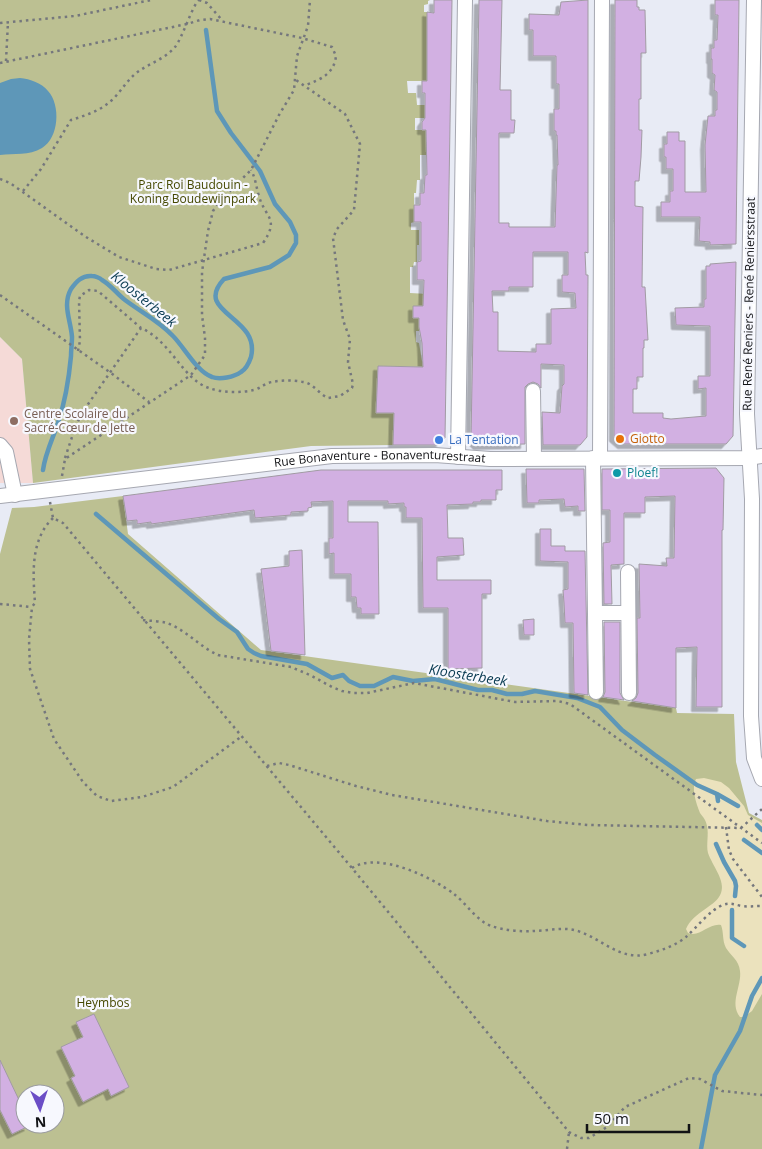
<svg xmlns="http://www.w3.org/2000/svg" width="762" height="1149" viewBox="0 0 762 1149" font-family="'Open Sans',sans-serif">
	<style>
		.education { fill: #f5dad7 }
		.green { fill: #bcc092; fill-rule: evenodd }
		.sand { fill: #ebe2bd }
		.water { fill: #5e97b8 }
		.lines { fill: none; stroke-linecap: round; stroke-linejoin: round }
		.stream { stroke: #5e97b8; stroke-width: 4.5 }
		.building { fill: #d2b0e2; stroke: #a19ba3; fill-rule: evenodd; filter: url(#shadow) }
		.minor-casing { stroke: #a6a8b1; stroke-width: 16 }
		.path { stroke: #75777d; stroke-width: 2.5; stroke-dasharray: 2.5 4; stroke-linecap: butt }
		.minor { stroke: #fff; stroke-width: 14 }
		.education-dot { fill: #8d6e63; stroke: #f7f8fe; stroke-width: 2 }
		.food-dot { fill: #e8710a; stroke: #f7f8fe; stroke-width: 2 }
		.shop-dot { fill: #3f7fe0; stroke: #f7f8fe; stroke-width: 2 }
		.culture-dot { fill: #0f9aa8; stroke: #f7f8fe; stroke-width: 2 }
		.labels { text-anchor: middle; stroke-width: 4.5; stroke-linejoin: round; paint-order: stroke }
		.park-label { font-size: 12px; fill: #454800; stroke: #f7f8fe }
		.street-label { font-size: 12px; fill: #111215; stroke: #f7f8fe }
		.education-label { font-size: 12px; fill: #785e54; stroke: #f7f8fe; text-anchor: start }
		.food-label { font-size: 12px; fill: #c56008; stroke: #f7f8fe; text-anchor: start }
		.shop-label { font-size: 12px; fill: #366cbe; stroke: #f7f8fe; text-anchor: start }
		.culture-label { font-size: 12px; fill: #0d838f; stroke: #f7f8fe; text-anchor: start }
		.water-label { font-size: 14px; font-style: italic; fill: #0a3b52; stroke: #f7f8fe }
	</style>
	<defs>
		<filter id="shadow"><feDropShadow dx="-4.5" dy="4.5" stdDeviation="0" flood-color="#0004"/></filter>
	</defs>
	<rect width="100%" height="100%" fill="#e8ebf5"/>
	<path class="education" d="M0,337l22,22 11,124h-33z"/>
	<path class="green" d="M0,0h430l-2,1v3l-4,1v7h3v69h-20l1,12h8l1,12h8v13h-10v12h11v12l4,1v12h-10v25h-3l-1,13h-2v29l-3,1v7h8v15h-2v17h-3l-1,5h-3v26l18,1 -3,12h-12v12h6v13h-3v11l3,1 3,18 3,1v5l-47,-1 -1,47h17l-1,32 -82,1 -278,37 -11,-124 -22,-22z
		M123,496l5,38 133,116 415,58 1,5 57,1 2,48 13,51 13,7v329h-762v-595l12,-46 22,-1zM25,1094h30v30h-30z"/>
	<path class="sand" d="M704,778l17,4 8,6 15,18 4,9 14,8v171l-10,17 -8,6h-4c-11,-14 2,-31 0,-46 -1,-11 -9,-15 -14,-23 -4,-8 -2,-15 -5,-23 -13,-2 -21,13 -33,8l-2,-4c7,-17 31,-23 35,-36 5,-12 -9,-28 -13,-40 -2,-9 1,-18 -1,-27 -1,-6 -4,-9 -7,-13 -4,-10 -9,-25 -4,-34z"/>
	<path class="water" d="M20,78c10,1 22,5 28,13 13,14 11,47 -6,57 -13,8 -28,5 -42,7v-72l11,-4z"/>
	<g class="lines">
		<path class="stream" d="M43,470c2,-16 10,-32 15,-47 7,-21 11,-45 13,-67 0,-6 1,-13 1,-19 -1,-16 -10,-32 -1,-48 5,-7 11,-14 21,-13 3,0 8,2 10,4 9,5 15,14 23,20 16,12 34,21 48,36 11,11 24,36 39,41 8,3 22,0 29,-5 5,-3 8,-9 10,-15 10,-41 -59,-44 -27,-78l46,-12 19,-12 7,-12v-8l-6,-13 -15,-18 -15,-33 -29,-38 -14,-22 -11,-81
			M96,514l123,105 18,13 11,17 6,4 7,3 46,8 25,14 11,-3 6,6 11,5h14l19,-9 20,4 22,-2 43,11h14l15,4h15l13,-3 42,7 23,9 22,23 33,25 42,30 20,9 1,7
			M717,794l21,12
			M757,825l5,5
			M744,840l18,13
			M716,844l8,18 11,19 1,5 -1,10
			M732,910v28l12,8
			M701,1149l14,-74 25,-44 12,-35 10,-18"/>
	</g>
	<path class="building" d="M434,0h18l-7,438 -8,7h-44l1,-32h-18l2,-47 45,1 -1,-24 -3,-16v-9h-6v-12h10l1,-26h-7v-18l4,-1v-39h-7v-17h6v-12h4l1,-18h2l-1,-45h-4v-8l3,-4v-25h-3v-12h5v-69l7,1z
		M479,0h23l-2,90h11v30h4l-1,13h-15v90h10v4h46l2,-62h1l-1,-30h-1v-4h-2v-22h5v-25h-3v-28h-23v-26h-4v-16l30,1 2,-13 27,-2v253l-3,-1 1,23h2l-1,162 -7,8h-37l-1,-33 18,1 2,-27 2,-2v-19l-23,-1v24l-3,-4 -5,-2 -5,2 -3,3v57l-47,1 -7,-7zM533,252h35v23h-6v17l13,1 1,15 -25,1v35h-15v8l-38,-1v-39h-5l-1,-21h17v-4h24z
		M615,0h22v7h2v3h6l1,43h-5v46h-2v31h3l-1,27 -2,24h-4v25l8,1 -1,80h3l3,53h-4v8h-1v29h-6v12h-4v24h30v5l8,1 35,-3v-28l-8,1v-13h12v-50l-34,-1 -1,-17 29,-1v-8h2v-33h4v-2l26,-2 -3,174 -7,8h-104l-8,-7z
		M715,0h24l-3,244 -26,1v-3l-11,-1 1,-24h-39v-15h9v-11h3v-22h-7v-12h-2v-13h3v-12h12v9h6v51h21l-1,-47 3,-29h7v-6h2v-18l-3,-2 1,-15 -3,-2v-14h-1v-11h3v-8h3l1,-25h-3z
		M716,468l8,10 -1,52h-1v177h-26l1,-60 -21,1v60l-44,-7 4,-3 2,-5 -1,-75h3l-1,-54 28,2 -1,-8h8l1,-62 -30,1v16h-21v51l-13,1 1,39h-8l-1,-61 7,-1v-32h-8v-41z
		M526,469h58l1,42h-7v-5l-13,1 -1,-8 -25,1v3h-12z
		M321,470h181v20h-6v10h-15v2h-8v2l-26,1 1,33h15l1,17 -27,2v23h54v14h-9v74l-34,1v-61h-25l-1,-90h-16v-11h-2v-4l-16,1v-3h-40v21h30l1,92h-18v-6h-4l-1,-11h-5v-23h-17v-21l-5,1v-16h4v-37l-22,1 1,5 -4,1v3l-17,1v3l-36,3 -1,-8 -103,14v-2l-14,2v-4l-10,1 -4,-25z
		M540,529h11v17h14v5h20l3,144 -14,-2 -1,-70h-8l-1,-20 -1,-13 5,-1v-27l-28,-1z
		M302,550l3,105 -34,-4 -10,-82 28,-3v-15z
		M534,619v16h-10l-1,-15z
		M604,622h16v71l4,7 -21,-3 2,-5z
		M94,1014l35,73 -18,9 -3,-7 -25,13 -12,-24 4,-2 -14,-29 22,-10 -7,-15z
		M0,1060l20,42 -2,1 7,14v7l4,2 -17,8 -12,-24z"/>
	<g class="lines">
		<defs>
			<g id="minor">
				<path d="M754,0l-7,414 5,85 -1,217 3,42 8,21"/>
				<path d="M533,391l1,67"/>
				<path d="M0,445l6,7 9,43"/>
				<path d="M458,457l7,-457"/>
				<path d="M593,458l3,234"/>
				<path d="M600,458l2,-458"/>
				<path id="s1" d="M0,496l332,-40 103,-1 55,4 258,-1 14,-2"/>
				<path d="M628,572l1,121"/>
				<path d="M595,613h33"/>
			</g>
		</defs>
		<use href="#minor" class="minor-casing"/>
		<path class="path" d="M199,0l8,3 15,17
			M0,23l75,-7 76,-16
			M6,61l2,-39
			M0,63l187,-39 13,-4 10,-1 92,19 30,9 4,9c-2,18 -15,23 -30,29
			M0,179l10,4 76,54 33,20 37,12 13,1 94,-27c17,-25 2,-25 -4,-47 -3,-9 -3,-17 -8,-26
			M23,191l18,-22 30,-49c16,-5 32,-10 44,-23 8,-9 14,-19 24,-26 11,-8 26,-12 36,-24 7,-8 18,-43 24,-47
			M0,295l111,78 38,29
			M78,351l2,-10 -1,-40 1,-5 9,-6 9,1 43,37
			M65,458l11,-33 8,-15 57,-82c31,14 41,51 68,60 13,5 32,5 45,2 7,-2 11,-7 18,-8 9,-2 22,-2 31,0 10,1 16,12 25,16l12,-2 12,-8 1,-4 -5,-22 2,-23 -7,-19 -10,-82 4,-9 17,-19 6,-66 -15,-30 -49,-34
			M62,476l3,-17 126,-84 14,-20v-17l-3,-23v-43l6,-41 5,-20 6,-9 32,-32 28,-55 15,-25 3,-34 11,-30 2,-26
			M50,502l3,16 10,5 289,345 217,264 12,6h8l18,-11 18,-20 64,-29 11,1 22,12 40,4
			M53,518c-23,22 -20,56 -18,85l-3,4 -3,32 1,30 24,70 29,43 14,14 14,5 16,-2 15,-2 31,-10 69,-51
			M0,604l32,3
			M143,620c8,1 17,1 24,3 19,7 33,24 51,32l73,12 19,8 22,12 10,4 12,2h13l47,-10 101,19 43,-1 12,3 192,139
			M267,766l12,-3 10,2 67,21 36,9 155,26 41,4 153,3 21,-19
			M726,827l3,23 4,9 29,38
			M352,868c26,-17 80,9 102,26 12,9 23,27 37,32 12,4 29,6 42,5 13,0 28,-4 41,-1 26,6 45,32 74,24 14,-4 27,-8 38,-17 10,-9 25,-28 37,-32 7,-3 12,0 19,1 6,1 12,0 19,0l1,-2
			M567,1149l2,-17"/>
		<use href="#minor" class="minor"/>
	</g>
	<circle class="education-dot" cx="14" cy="421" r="5"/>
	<circle class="food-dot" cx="620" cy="439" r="5"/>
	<circle class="shop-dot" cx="439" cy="440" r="5"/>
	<circle class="culture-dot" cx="617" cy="473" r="5"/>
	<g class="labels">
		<g class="park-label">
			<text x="193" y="189">Parc Roi Baudouin -<tspan x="193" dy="14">Koning Boudewijnpark</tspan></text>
			<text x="103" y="1007">Heymbos</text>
		</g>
		<g class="street-label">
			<text transform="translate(749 304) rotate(-89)" y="4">Rue René Reniers - René Reniersstraat</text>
			<text dy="4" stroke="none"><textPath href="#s1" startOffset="382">Rue Bonaventure - Bonaventurestraat</textPath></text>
		</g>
		<g class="education-label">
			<text x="24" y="418">Centre Scolaire du<tspan x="24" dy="14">Sacré-Cœur de Jette</tspan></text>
		</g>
		<g class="food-label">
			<text x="630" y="443">Giotto</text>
		</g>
		<g class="shop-label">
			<text x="449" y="444">La Tentation</text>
		</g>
		<g class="culture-label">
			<text x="627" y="477">Ploef!</text>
		</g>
		<g class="water-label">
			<text transform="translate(144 299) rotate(39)" y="5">Kloosterbeek</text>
			<text transform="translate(468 675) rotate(9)" y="5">Kloosterbeek</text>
		</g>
	</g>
	<g transform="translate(40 1109) rotate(177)"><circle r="24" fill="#f7f8fe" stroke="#9b9ca1"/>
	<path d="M0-4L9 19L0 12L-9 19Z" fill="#6b4dc6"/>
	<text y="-8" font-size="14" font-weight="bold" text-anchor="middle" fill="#111215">N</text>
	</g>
	<path d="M587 1124v8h102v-8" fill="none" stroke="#111215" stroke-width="2.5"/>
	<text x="594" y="1124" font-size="15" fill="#111215" stroke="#f7f8fe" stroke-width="4" paint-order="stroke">50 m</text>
</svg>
